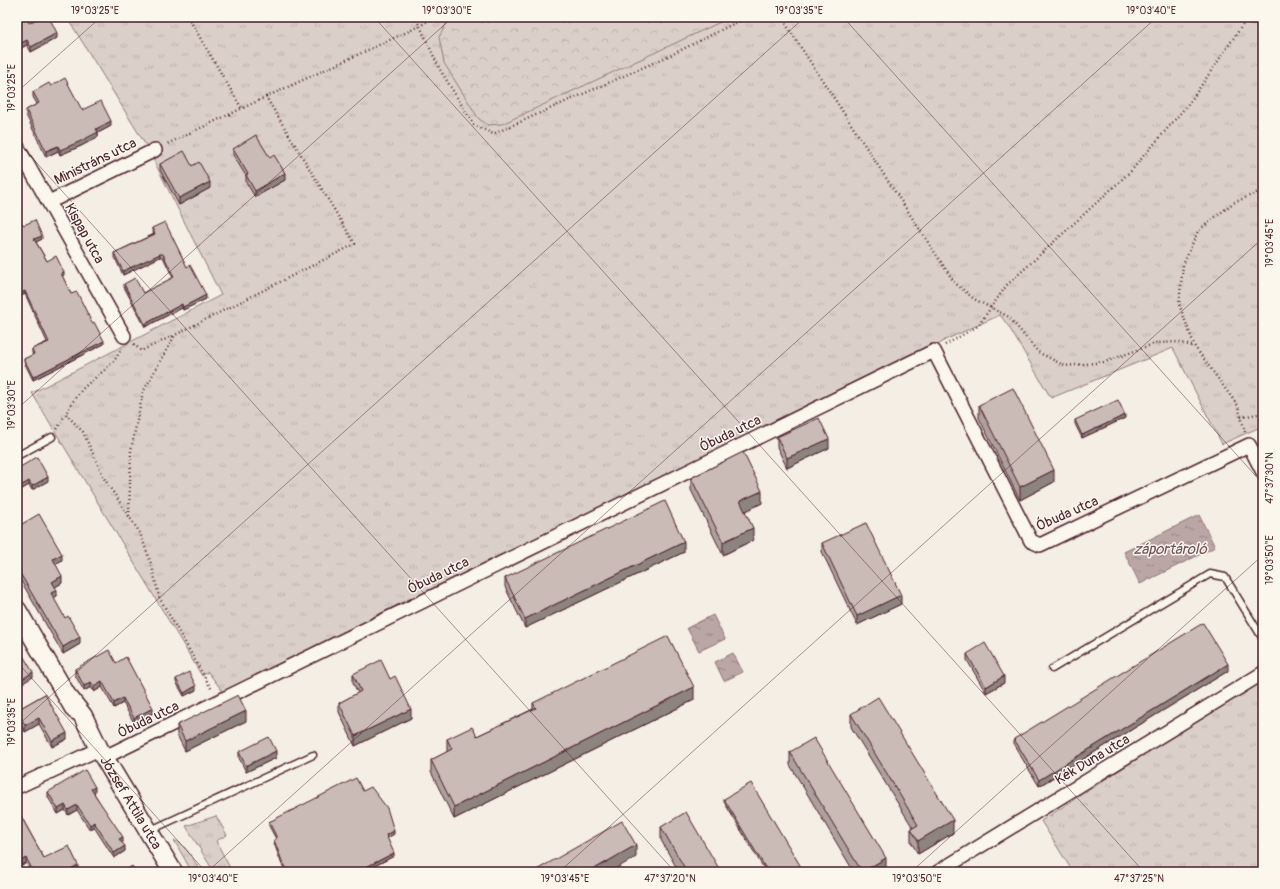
<svg xmlns="http://www.w3.org/2000/svg" width="1280" height="889" viewBox="0 0 1280 889" font-family="Pangolin,sans-serif">
	<style>
		.grass { fill: url(#grass-tufts); stroke: #92787a }
		.forest { fill: url(#forest-crowns); stroke: #92787a }
		.water { fill: url(#water-ripples); stroke: #8d7174 }
		.lines { fill: none; stroke-linecap: round; stroke-linejoin: round }
		.service-casing { stroke: #4a1f2b; stroke-width: 9 }
		.minor-casing { stroke: #4a1f2b; stroke-width: 16 }
		.secondary-casing { stroke: #4a1f2b; stroke-width: 21 }
		.path { stroke: #4a1f2b; stroke-width: 2.5; stroke-dasharray: 1 3; stroke-linecap: butt }
		.service { stroke: #fbf7ec; stroke-width: 6 }
		.minor { stroke: #fbf7ec; stroke-width: 13 }
		.secondary { stroke: #fbf7ec; stroke-width: 18 }
		.wall { fill: #aea19d; stroke: #4a1f2b }
		.shaded-wall { fill: #8d837f; stroke: #4a1f2b }
		.building { fill: #cabbb6; stroke: #4a1f2b }
		.ticks { fill: none; stroke: #4a1f2b; stroke-width: 1; stroke-opacity: 0.45 }
		.labels { text-anchor: middle; stroke-width: 3; stroke-linejoin: round; paint-order: stroke }
		.street-label { font-size: 14px; fill: #4a1f2b; stroke: #fbf7ec }
		.water-label { font-size: 15px; font-style: italic; fill: #714f56; stroke: #fbf7ec }
		.neatline { fill: none; stroke: #4a1f2b; stroke-width: 1.5 }
		.ticks-label { font-size: 10px; text-anchor: middle; fill: #4a1f2b }
	</style>
	<defs>
		<pattern id="grass-tufts" width="24" height="20" patternUnits="userSpaceOnUse"><rect width="24" height="20" fill="#dbd0c9"/><path d="M3 7l-1-3M5 7V3M7 7l1-3M15 17l-1-3M17 17v-4M19 17l1-3" fill="none" stroke="#bdb2ad"/></pattern>
		<pattern id="forest-crowns" width="20" height="18" patternUnits="userSpaceOnUse"><rect width="20" height="18" fill="#dbd0c9"/><path d="M2 6a3 3 0 1 1 6 0M12 15a3 3 0 1 1 6 0" fill="none" stroke="#bdb2ad"/></pattern>
		<pattern id="water-ripples" width="26" height="14" patternUnits="userSpaceOnUse"><rect width="26" height="14" fill="#baa7a5"/><path d="M2 4q2-2 4 0t4 0M15 11q2-2 4 0t4 0" fill="none" stroke="#998787"/></pattern>
	</defs>
	<rect width="100%" height="100%" fill="#f4eee4"/>
	<filter id="ink" filterUnits="userSpaceOnUse"><feTurbulence type="fractalNoise" baseFrequency=".025" numOctaves="2"/><feDisplacementMap in="SourceGraphic" scale="8" xChannelSelector="R" yChannelSelector="G"/><feConvolveMatrix kernelMatrix="1 2 1 2 8 2 1 2 1" color-interpolation-filters="sRGB"/></filter>
	<g filter="url(#ink)">
		<path class="grass" d="M67,17h1196v419l-5,-8 -36,16 -49,-96 -122,50 -42,-71 -9,-12 -55,25 -15,11 -496,241 -25,7 -185,94 -16,-21 -6,4 -170,-283 189,-98 -74,-148z
			M1263,677v195h-190l-32,-51z
			M216,816l11,19 -11,6 16,31h-18l-28,-46z
			M174,840c13,5 20,21 27,32h-9z"/>
		<path class="forest" d="M450,17h281l-229,107 -14,1 -9,-6 -35,-56 -5,-26z"/>
		<path class="water" d="M1199,515l16,32 -75,37 -16,-32z
			M713,615l12,24 -26,12 -12,-23z
			M733,653l10,19 -19,9 -9,-19z"/>
		<g class="lines">
			<defs>
				<path id="service" d="M17,456l35,-19
					M1052,669l158,-95 15,3 38,62
					M151,830l162,-75"/>
				<path id="minor" d="M17,146l107,190
					M49,202l106,-52
					M105,757l829,-406 97,190 9,4 209,-100 14,27
					M17,787l82,-38
					M938,872l325,-199"/>
				<g id="secondary">
					<path d="M17,610l58,100"/>
					<path id="s1" d="M69,698l14,18 16,33 74,123"/>
				</g>
			</defs>
			<use href="#service" class="service-casing"/>
			<use href="#minor" class="minor-casing"/>
			<use href="#secondary" class="secondary-casing"/>
			<path class="path" d="M188,17l54,92
				M433,17l-13,9 19,42 35,57 19,9 178,-79 76,-38
				M781,17l173,265 20,17 35,18 29,35 27,14 40,-4 51,-19 23,-1 16,5
				M266,97l154,-71 -6,-9
				M134,344l7,7 34,-16
				M945,345l33,-19 29,-41 124,-114 59,-69 58,-85
				M66,414l17,18 22,48 35,53 12,33 7,31 53,93
				M1241,417l22,-4
				M57,429c7,-12 14,-26 23,-37 12,-15 35,-25 41,-44
				M1245,432l-7,-26 -43,-59 -16,-43 4,-39 15,-34 35,-28 30,-13
				M129,516l2,-66 12,-58 32,-57 180,-91 -89,-147 -99,47"/>
			<use href="#service" class="service"/>
			<use href="#minor" class="minor"/>
			<use href="#secondary" class="secondary"/>
		</g>
		<path class="wall" d="M29,23l28,15 -26,14 -4,-7 -10,5z
			M51,86l31,24 29,16 -13,7v4l-17,9 -21,9 -2,-4 -12,6 -20,-42v-5l11,-6 -4,-7v-5z
			M233,149l37,9 15,22 -30,17 -9,-15v-6l-13,-21z
			M160,164l32,2 18,22 -31,17 -19,-35z
			M24,225l18,14 -6,3 11,19 17,14 -2,1 9,18 21,29 12,21 -71,36 -9,-18v-3l9,-4 -1,-2v-4l15,-7 -22,-48 -8,4v-72z
			M152,228l35,39 19,32 -23,11 -1,-2 -37,19 -21,-40v-3l19,9 30,-15 -10,-21h-3l-37,18 -9,-19v-3l40,-19 -2,-3z
			M979,405l75,77 -34,18 -41,-82z
			M1125,418l-43,20 -7,-14v-4z
			M777,437l52,11 -42,20 -10,-21z
			M17,469l31,12 -16,9 -3,-5 -12,7z
			M691,478l71,25 -17,8 8,29 -30,15 -32,-65z
			M17,527l45,33 -7,4 7,19 -7,4 2,9 -4,2 27,46 -17,10 -46,-80z
			M822,543l79,61 -44,21 -35,-73z
			M684,552l-159,76 -20,-41v-9z
			M967,654l37,29 -18,10 -19,-33z
			M116,663l37,50 -19,10 -11,-20 -9,5 -12,-21 -8,5 -3,-5 -7,4 -9,-16v-6z
			M1228,671l-189,115 -25,-41v-6z
			M353,674l37,5 21,39 -56,28 -16,-34v-9l19,-10 -5,-10z
			M176,679l20,11 -12,6 -8,-14z
			M45,694l22,45 -15,8 -13,-23 -14,8 -8,-15v-7z
			M694,700l-240,119 -23,-47v-12l16,-8v-13l30,-3 56,-27v-6z
			M851,714l102,119 -35,21 -7,-12v-13l2,-1 -62,-101z
			M246,721l-61,30 -8,-16v-10z
			M239,752l37,6 -30,14 -7,-14z
			M790,752l96,118 -3,2h-29l-64,-107z
			M363,791l31,43 -7,4 7,18 -31,16h-76l-5,-7 -8,-22v-3l2,-1 -7,-13v-4z
			M48,792h47l-1,1 29,49h-1l3,9 -11,7 -20,-31 -4,3 -13,-20 -9,5 -3,-5 -7,4 -10,-17z
			M724,799l80,73h-38l-42,-70z
			M17,809l27,49 34,12 -3,2h-44l-5,-9 -4,3 -5,-10z
			M661,827l60,45h-42l-18,-32z"/>
		<path class="shaded-wall" d="M57,33v5l-26,14v-5z
			M27,40v5l-10,5v-5z
			M111,121v5l-13,7v4l-17,9 -21,9v-5l36,-21z
			M58,146v5l-12,6v-6z
			M285,173v7l-30,17v-6z
			M210,182v6l-31,17v-7z
			M19,186v5l-2,1v-4z
			M42,236v3l-8,4v-4z
			M160,254v3l-37,18v-4z
			M64,272v3l-3,2v-4z
			M25,291v3l-8,4v-3z
			M206,295v4l-23,11v-3z
			M182,304v4l-37,19v-3z
			M104,341v3l-71,36v-3z
			M1125,415v3l-43,20v-3z
			M19,422v3l-2,2v-4z
			M829,439v9l-42,20v-10z
			M1054,470v12l-34,18v-13z
			M48,477v4l-16,9v-4z
			M29,481v4l-12,7v-4z
			M762,491v12l-22,11v-13z
			M753,528v12l-30,15v-13z
			M684,542v10l-159,76v-9z
			M62,554v6l-9,6v-7z
			M62,576v7l-10,6v-7z
			M57,590v6l-6,4v-7z
			M901,595v9l-44,21v-9z
			M80,637v7l-17,10v-7z
			M1228,664v7l-189,115v-6z
			M33,672v5l-15,9v-4z
			M1004,676v7l-18,10v-6z
			M102,681v6l-8,5v-6z
			M91,682v5l-7,4v-5z
			M196,686v4l-12,6v-3z
			M694,687v13l-240,119v-12z
			M123,698v5l-9,5v-5z
			M153,708v5l-19,10v-5z
			M411,709v9l-56,28v-10z
			M246,711v10l-61,30v-10z
			M39,718v6l-14,8v-7z
			M67,733v6l-15,8v-6z
			M276,751v7l-30,14v-6z
			M95,787v5l-4,2v-5z
			M65,805v5l-7,4v-5z
			M77,805v5l-9,5v-5z
			M953,820v13l-35,21v-13z
			M94,822v5l-4,3v-5z
			M394,831v3l-8,5v-4z
			M123,837v5l-4,2v-5z
			M636,845v12l-26,15h-21z
			M125,846v5l-11,7v-5z
			M394,853v3l-31,16h-7z
			M26,858v5l-4,3v-6z
			M886,858v12l-3,2h-21z
			M78,865v5l-3,2h-10z"/>
		<path class="building" d="M17,17h9l3,6 11,-6h9l8,16 -26,14 -4,-7 -10,5z
			M65,78l17,32 19,-9 10,20 -15,8 2,3 -17,9 -21,9 -2,-4 -12,5 -20,-41 13,-7 -6,-11 16,-9 2,3z
			M256,135l14,23 4,-3 11,18 -30,18 -9,-16 2,-1 -15,-25z
			M184,151l8,15 7,-4 11,20 -31,16 -19,-34z
			M17,182l2,4 -2,2z
			M35,220l7,16 -8,3 13,22 9,-5 8,16 -3,1 10,21 6,-2 15,31 2,-1 10,19 -71,36 -9,-18 10,-5 -2,-5 17,-7 -24,-51 -8,4v-69l5,-3 2,2z
			M165,222l22,45 3,-2 16,30 -23,12 -1,-3 -37,20 -21,-40 11,-6 8,15 31,-16 -11,-23h-3l-37,17 -9,-18 41,-19 -3,-6z
			M1013,388l41,82 -34,17 -41,-82z
			M1118,400l7,15 -43,20 -7,-15z
			M17,418l2,4 -2,1z
			M819,418l10,21 -42,19 -10,-21z
			M743,452l19,39 -22,10 13,27 -30,14 -32,-64z
			M37,457l11,20 -16,9 -3,-5 -12,7v-19z
			M665,501l19,41 -159,77 -20,-41z
			M39,514l23,40 -9,5 9,17 -10,6 5,8 -6,3 14,25 3,-2 12,21 -17,10 -46,-79v-41z
			M866,523l35,72 -44,21 -35,-73z
			M1203,623l25,41 -189,116 -25,-41z
			M668,636l26,51 -240,120 -23,-47 21,-11 -5,-10 25,-12 5,9 59,-28 -3,-5z
			M985,643l19,33 -18,11 -19,-33z
			M19,649l14,23 -15,10 -1,-2v-30z
			M109,650l7,13 10,-6 27,51 -19,10 -11,-20 -9,5 -12,-22 -8,5 -3,-4 -7,4 -9,-17z
			M381,660l9,19 5,-3 16,33 -56,27 -16,-33 22,-12 -8,-17z
			M189,672l7,14 -12,7 -8,-14z
			M45,694l22,39 -15,8 -13,-23 -14,7 -8,-14v-1z
			M238,695l8,16 -61,30 -8,-16z
			M878,697l75,123 -35,21 -7,-12 7,-4 -67,-111z
			M269,737l7,14 -30,15 -7,-14z
			M814,738l72,120 -24,14 -72,-120z
			M85,770l10,17 -4,2 32,48 -4,2 6,7 -11,7 -20,-31 -4,3 -13,-20 -9,5 -3,-5 -7,4 -10,-17z
			M356,778l7,13 8,-4 16,21 7,23 -8,4 8,18 -38,19h-67l-7,-11 -8,-21 3,-2 -8,-16z
			M751,783l53,89h-36l-44,-73z
			M17,809l27,49 25,-12 9,19 -13,7h-31l-8,-14 -4,2 -5,-9z
			M686,812l35,60h-34l-26,-45z
			M622,821l14,24 -47,27h-56z
			M132,866l4,6h-13z"/>
	</g>
	<path class="ticks" d="M374,17l770,855M843,17l420,467M17,92l84,-75M17,141l658,731M17,409l436,-392M17,662l189,210M17,726l788,-709M207,872l950,-855M559,872l704,-634M911,872l352,-317"/>
	<g class="labels">
		<g class="street-label">
			<text transform="translate(95 161) rotate(-26)" y="5">Ministráns utca</text>
			<text transform="translate(85 233) rotate(61)" y="5">Kispap utca</text>
			<text transform="translate(730 433) rotate(-26)" y="5">Óbuda utca</text>
			<text transform="translate(1067 513) rotate(-24)" y="5">Óbuda utca</text>
			<text transform="translate(438 575) rotate(-26)" y="5">Óbuda utca</text>
			<text transform="translate(148 719) rotate(-26)" y="5">Óbuda utca</text>
			<text transform="translate(1092 759) rotate(-31)" y="5">Kék Duna utca</text>
			<text dy="5" stroke="none"><textPath href="#s1" startOffset="122">József Attila utca</textPath></text>
		</g>
		<g class="water-label">
			<text x="1170" y="554">záportároló</text>
		</g>
	</g>
	<rect width="1280" height="889" fill="none" stroke="#fbf7ec" stroke-width="44"/>
	<rect x="22" y="22" width="1236" height="845" class="neatline"/>
	<g class="ticks-label">
		<text x="95" y="14">19°03'25"E</text>
		<text x="447" y="14">19°03'30"E</text>
		<text x="799" y="14">19°03'35"E</text>
		<text x="1151" y="14">19°03'40"E</text>
		<text transform="translate(11 88) rotate(-90)" y="4">19°03'25"E</text>
		<text transform="translate(1269 243) rotate(-90)" y="4">19°03'45"E</text>
		<text transform="translate(11 405) rotate(-90)" y="4">19°03'30"E</text>
		<text transform="translate(1269 478) rotate(-90)" y="4">47°37'30"N</text>
		<text transform="translate(1269 560) rotate(-90)" y="4">19°03'50"E</text>
		<text transform="translate(11 722) rotate(-90)" y="4">19°03'35"E</text>
		<text x="213" y="882">19°03'40"E</text>
		<text x="565" y="882">19°03'45"E</text>
		<text x="670" y="882">47°37'20"N</text>
		<text x="917" y="882">19°03'50"E</text>
		<text x="1139" y="882">47°37'25"N</text>
	</g>
</svg>
